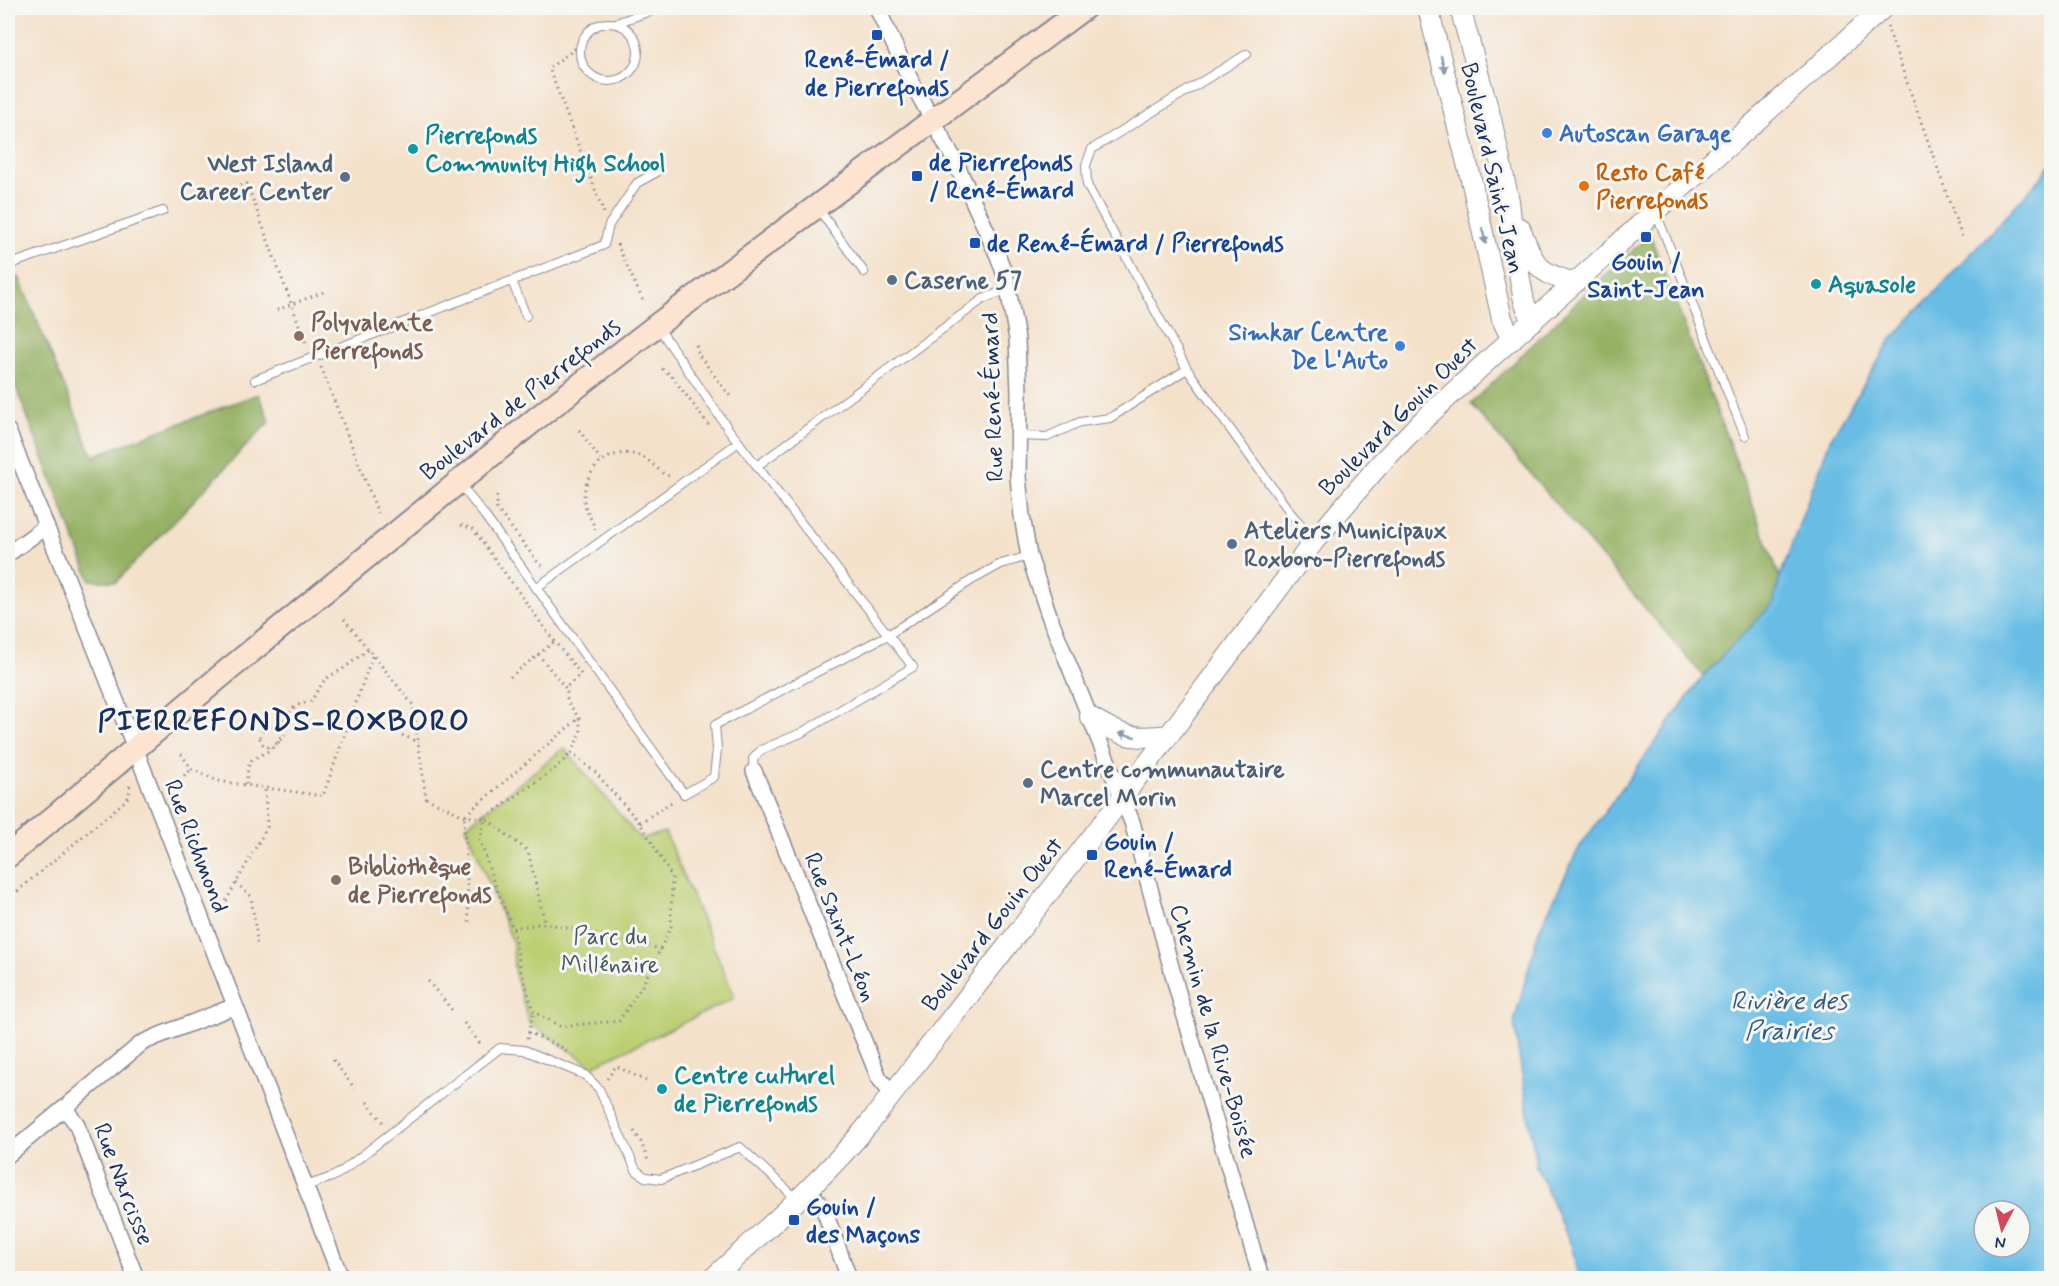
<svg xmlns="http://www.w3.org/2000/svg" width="2059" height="1286" viewBox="0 0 2059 1286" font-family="Mynerve,sans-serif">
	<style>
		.green { fill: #bcce71; stroke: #6c7e68; stroke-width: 1.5 }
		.forest { fill: #95b163; stroke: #587060; stroke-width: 1.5 }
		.water { fill: #69bde5; stroke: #4276a2; stroke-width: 1.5; fill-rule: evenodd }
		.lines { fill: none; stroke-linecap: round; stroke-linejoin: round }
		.service-casing { stroke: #888894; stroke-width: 10 }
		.minor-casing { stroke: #888894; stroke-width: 18 }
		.tertiary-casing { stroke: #888894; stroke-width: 22 }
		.secondary-casing { stroke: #888894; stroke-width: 26 }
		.path { stroke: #888894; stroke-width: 3; stroke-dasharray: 1.5 4.5; stroke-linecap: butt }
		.service { stroke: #fff; stroke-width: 8 }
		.minor { stroke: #fff; stroke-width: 15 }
		.tertiary { stroke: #fff; stroke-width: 20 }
		.secondary { stroke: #fde4d1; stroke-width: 22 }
		.oneway { fill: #8d97ae }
		.transit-dot { fill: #1a4fb4; stroke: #f6f6f2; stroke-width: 2 }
		.shop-dot { fill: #3f7fe0; stroke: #f6f6f2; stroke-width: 2 }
		.culture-dot { fill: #0f9aa8; stroke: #f6f6f2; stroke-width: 2 }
		.service-dot { fill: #5c6f8a; stroke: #f6f6f2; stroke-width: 2 }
		.food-dot { fill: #e8710a; stroke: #f6f6f2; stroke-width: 2 }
		.education-dot { fill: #8d6e63; stroke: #f6f6f2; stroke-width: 2 }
		.labels { text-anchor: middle; stroke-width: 6; stroke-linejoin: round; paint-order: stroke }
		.transit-label { font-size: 24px; font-weight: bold; fill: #164399; stroke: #f6f6f2; text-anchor: start }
		.shop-label { font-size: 24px; font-weight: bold; fill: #366cbe; stroke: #f6f6f2; text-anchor: start }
		.culture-label { font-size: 24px; font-weight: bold; fill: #0d838f; stroke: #f6f6f2; text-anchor: start }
		.service-label { font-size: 24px; font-weight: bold; fill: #4e5e75; stroke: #f6f6f2; text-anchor: start }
		.street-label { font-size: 24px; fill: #1b2f5e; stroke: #f6f6f2 }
		.food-label { font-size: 24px; font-weight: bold; fill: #c56008; stroke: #f6f6f2; text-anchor: start }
		.education-label { font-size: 24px; font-weight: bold; fill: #785e54; stroke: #f6f6f2; text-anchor: start }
		.park-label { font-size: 24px; fill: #435763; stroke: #f6f6f2 }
		.water-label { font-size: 26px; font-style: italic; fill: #325a86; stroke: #f6f6f2 }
		.district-label { font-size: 30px; font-weight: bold; letter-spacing: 1.5px; fill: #1b2f5e; stroke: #f6f6f2 }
	</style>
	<rect width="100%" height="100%" fill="#f6f6f2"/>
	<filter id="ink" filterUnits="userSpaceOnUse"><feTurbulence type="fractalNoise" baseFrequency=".0167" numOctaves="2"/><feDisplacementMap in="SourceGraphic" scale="12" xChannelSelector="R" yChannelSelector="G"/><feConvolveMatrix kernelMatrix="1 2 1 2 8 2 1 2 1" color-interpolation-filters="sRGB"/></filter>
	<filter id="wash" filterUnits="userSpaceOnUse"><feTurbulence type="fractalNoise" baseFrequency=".008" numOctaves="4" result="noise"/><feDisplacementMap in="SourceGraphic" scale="24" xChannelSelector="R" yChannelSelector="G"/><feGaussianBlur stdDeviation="1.35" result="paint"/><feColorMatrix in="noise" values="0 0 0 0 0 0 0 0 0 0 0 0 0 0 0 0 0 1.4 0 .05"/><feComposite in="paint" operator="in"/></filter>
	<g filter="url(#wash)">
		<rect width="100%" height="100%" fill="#f4e1ca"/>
		<path class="green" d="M564,748l76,91 25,-7 70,166 -142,68 -64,-43 -15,-53 -1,-27 -47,-117z"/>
		<path class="forest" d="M1650,235l130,342 -6,26 -71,73 -232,-272 117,-113z
			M19,277l74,179 165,-62 12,27 -154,161 -26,-2 -82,-214v-85z"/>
		<path class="water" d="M2051,163v1115h-473l-6,-31 -36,-81 -22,-144 25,-92 40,-82 124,-172 71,-73 6,-26 50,-137 61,-100 151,-163zM1984,1211h36v36h-36z"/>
	</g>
	<g filter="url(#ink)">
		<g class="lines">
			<defs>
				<path id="service" d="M580 52a29 29 0 1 1 58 0a29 29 0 1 1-58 0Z
					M616,23l43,-15
					M1247,54l-155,95 -6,16 1,20 100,184 105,146 22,24
					M817,207l47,65
					M1656,213l89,223
					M8,265l155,-54
					M512,281l14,35
					M658,327l71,103 184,237 -112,66 -40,17 -8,9 1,12
					M255,380l349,-135 5,-20 28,-42 20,-11
					M1018,436l29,1 33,-15 30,-4 77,-49
					M757,466l226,-167 25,-10
					M459,483l26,33 199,278 30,-17 3,-28 -2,-24 173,-90 84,-55 29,-16 28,-8
					M536,588l203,-146
					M306,1186l26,-9 9,-5 159,-124 24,2 61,25 14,14 37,81 9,7 16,2 79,-32 57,52"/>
				<path id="minor" d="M877,8l35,75 43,78 43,95 8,22 11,61 2,53 -1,85 4,39 7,40 21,62 82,204 45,167 84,289
					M8,431l127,317 206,530
					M8,554l37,-27
					M754,771l125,307 14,17
					M65,1109l11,14 60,155
					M8,1155l134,-112 16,-7 77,-30
					M808,1191l15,16 26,71"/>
				<path id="tertiary" d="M1428,8l43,171 31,140 10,21
					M1460,8l31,111 18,82 5,45 10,55 3,8 7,11
					M1520,228c15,37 15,44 55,55
					M1090,717c32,19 41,23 79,18
					M713,1278c54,-50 109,-97 156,-154l237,-305 209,-279 64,-75 40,-41 76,-70 388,-346"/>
				<path id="secondary" d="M8,856l214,-181 315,-257 120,-93 427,-317"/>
			</defs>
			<use href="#service" class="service-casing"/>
			<use href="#minor" class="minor-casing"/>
			<use href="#tertiary" class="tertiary-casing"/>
			<use href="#secondary" class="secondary-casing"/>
			<path class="path" d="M1887,26l75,211
				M580,45l-31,23 55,145
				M205,193l42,-9 60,162
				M617,244l27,59
				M277,310l49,-19
				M696,345l2,9 32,42
				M321,367l57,146
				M662,369l9,6 39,52
				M579,430l22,30
				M497,496v13l43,56 4,1
				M461,525l12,4 81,112 27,33 -16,14
				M595,530c-2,-11 -10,-18 -11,-30 -1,-30 26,-55 56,-44 12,4 19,18 30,20
				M344,619l69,86 13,93 38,18 21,2 43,33 17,72
				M538,654l29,36v11l12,17 2,14 -10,21
				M510,677l45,-36
				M352,715l67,27
				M273,727l15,-12
				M260 737a10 10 0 1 1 20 0a10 10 0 1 1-20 0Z
				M571,753l24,19 45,51 32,54 -1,50 -29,59 -23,35 -59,5 -26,-14 -13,-41 -8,-43 -20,-48 -13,-40 5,-22 71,-50z
				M181,754l11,15 26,12 105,15 50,-142
				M246,784l2,-17 4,-7 18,-10 15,-15 3,-20 7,-9 16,-5 14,-22 19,-11 25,-19
				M170,787l22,-18
				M640,823l33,-22
				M236,883l15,13 6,43 -1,6
				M8,899l117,-98 4,-5 1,-14
				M216,915l3,-1 48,-87 -2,-40
				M469,922l-5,-106 115,-98
				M513,928l32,-5 116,26
				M428,981l24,29
				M464,1023l18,23
				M528,1032l33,15 8,7
				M527,1039l7,-27
				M333,1060l22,29
				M607,1079l9,-13 30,15
				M367,1102l17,22
				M634,1131l7,11 8,21"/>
			<use href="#service" class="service"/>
			<use href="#minor" class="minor"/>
			<use href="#tertiary" class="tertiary"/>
			<use href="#secondary" class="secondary"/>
		</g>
		<defs><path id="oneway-solid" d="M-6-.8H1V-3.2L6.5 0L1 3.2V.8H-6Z" transform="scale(1.5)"/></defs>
		<g class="oneway">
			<use href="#oneway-solid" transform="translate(1443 64) rotate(76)"/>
			<use href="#oneway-solid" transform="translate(1484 236) rotate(78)"/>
			<use href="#oneway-solid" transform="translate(1127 735) rotate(-166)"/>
		</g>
	</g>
	<g class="transit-dot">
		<rect x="871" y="29" width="12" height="12" rx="3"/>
		<rect x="911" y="170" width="12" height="12" rx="3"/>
		<rect x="1640" y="231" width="12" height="12" rx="3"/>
		<rect x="969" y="237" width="12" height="12" rx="3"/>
		<rect x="1086" y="849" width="12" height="12" rx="3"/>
		<rect x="788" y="1214" width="12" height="12" rx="3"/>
	</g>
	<g class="shop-dot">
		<circle cx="1547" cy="133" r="6"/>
		<circle cx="1400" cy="346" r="6"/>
	</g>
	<g class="culture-dot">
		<circle cx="413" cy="149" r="6"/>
		<circle cx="1816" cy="284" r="6"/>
		<circle cx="662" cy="1089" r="6"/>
	</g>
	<g class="service-dot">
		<circle cx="345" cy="177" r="6"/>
		<circle cx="892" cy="280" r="6"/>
		<circle cx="1232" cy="544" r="6"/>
		<circle cx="1028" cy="783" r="6"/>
	</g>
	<circle class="food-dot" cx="1584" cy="186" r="6"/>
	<g class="education-dot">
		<circle cx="299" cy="336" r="6"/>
		<circle cx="336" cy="880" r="6"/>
	</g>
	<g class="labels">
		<g class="transit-label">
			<text x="877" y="67" text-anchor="middle">René-Émard /<tspan x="877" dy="28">de Pierrefonds</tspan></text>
			<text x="929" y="170">de Pierrefonds<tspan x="929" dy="28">/ René-Émard</tspan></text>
			<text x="987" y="251">de René-Émard / Pierrefonds</text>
			<text x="1646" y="269" text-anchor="middle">Gouin /<tspan x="1646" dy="28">Saint-Jean</tspan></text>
			<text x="1104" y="849">Gouin /<tspan x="1104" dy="28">René-Émard</tspan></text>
			<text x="806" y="1214">Gouin /<tspan x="806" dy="28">des Maçons</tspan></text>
		</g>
		<g class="shop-label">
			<text x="1559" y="141">Autoscan Garage</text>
			<text x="1388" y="340" text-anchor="end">Simkar Centre<tspan x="1388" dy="28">De L'Auto</tspan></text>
		</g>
		<g class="culture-label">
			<text x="425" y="143">Pierrefonds<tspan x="425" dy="28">Community High School</tspan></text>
			<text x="1828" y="292">Aquasole</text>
			<text x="674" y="1083">Centre culturel<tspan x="674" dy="28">de Pierrefonds</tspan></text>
		</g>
		<g class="service-label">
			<text x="333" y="171" text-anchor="end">West Island<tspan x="333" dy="28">Career Center</tspan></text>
			<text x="904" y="288">Caserne 57</text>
			<text x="1244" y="538">Ateliers Municipaux<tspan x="1244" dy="28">Roxboro-Pierrefonds</tspan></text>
			<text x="1040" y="777">Centre communautaire<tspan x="1040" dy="28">Marcel Morin</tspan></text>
		</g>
		<g class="street-label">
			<text transform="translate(1493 168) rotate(77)" y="8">Boulevard Saint-Jean</text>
			<text transform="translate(992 397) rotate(-92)" y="8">Rue René-Émard</text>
			<text transform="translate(520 399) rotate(-38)" y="8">Boulevard de Pierrefonds</text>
			<text transform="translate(1398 416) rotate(-45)" y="8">Boulevard Gouin Ouest</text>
			<text transform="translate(197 846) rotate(69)" y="8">Rue Richmond</text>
			<text transform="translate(992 924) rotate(-52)" y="8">Boulevard Gouin Ouest</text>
			<text transform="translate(841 927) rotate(68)" y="8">Rue Saint-Léon</text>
			<text transform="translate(1214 1031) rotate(74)" y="8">Chemin de la Rive-Boisée</text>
			<text transform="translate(124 1184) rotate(69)" y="8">Rue Narcisse</text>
		</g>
		<g class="food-label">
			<text x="1596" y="180">Resto Café<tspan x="1596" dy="28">Pierrefonds</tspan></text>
		</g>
		<g class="education-label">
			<text x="311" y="330">Polyvalente<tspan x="311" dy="28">Pierrefonds</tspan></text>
			<text x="348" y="874">Bibliothèque<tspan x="348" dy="28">de Pierrefonds</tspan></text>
		</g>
		<g class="park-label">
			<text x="610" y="944">Parc du<tspan x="610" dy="28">Millénaire</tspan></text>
		</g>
		<g class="water-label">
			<text x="1789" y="1009">Rivière des<tspan x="1789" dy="30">Prairies</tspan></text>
		</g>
		<g class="district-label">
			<text x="284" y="730">PIERREFONDS-ROXBORO</text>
		</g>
	</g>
	<rect width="2059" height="1286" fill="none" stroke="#f6f6f2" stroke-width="30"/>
	<g transform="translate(2002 1229) rotate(187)"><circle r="28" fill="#f6f6f2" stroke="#9ea6b7" stroke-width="1.5"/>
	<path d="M0-4.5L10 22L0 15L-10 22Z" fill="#d1495b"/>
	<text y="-9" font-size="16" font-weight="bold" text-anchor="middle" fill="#1b2f5e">N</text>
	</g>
</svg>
